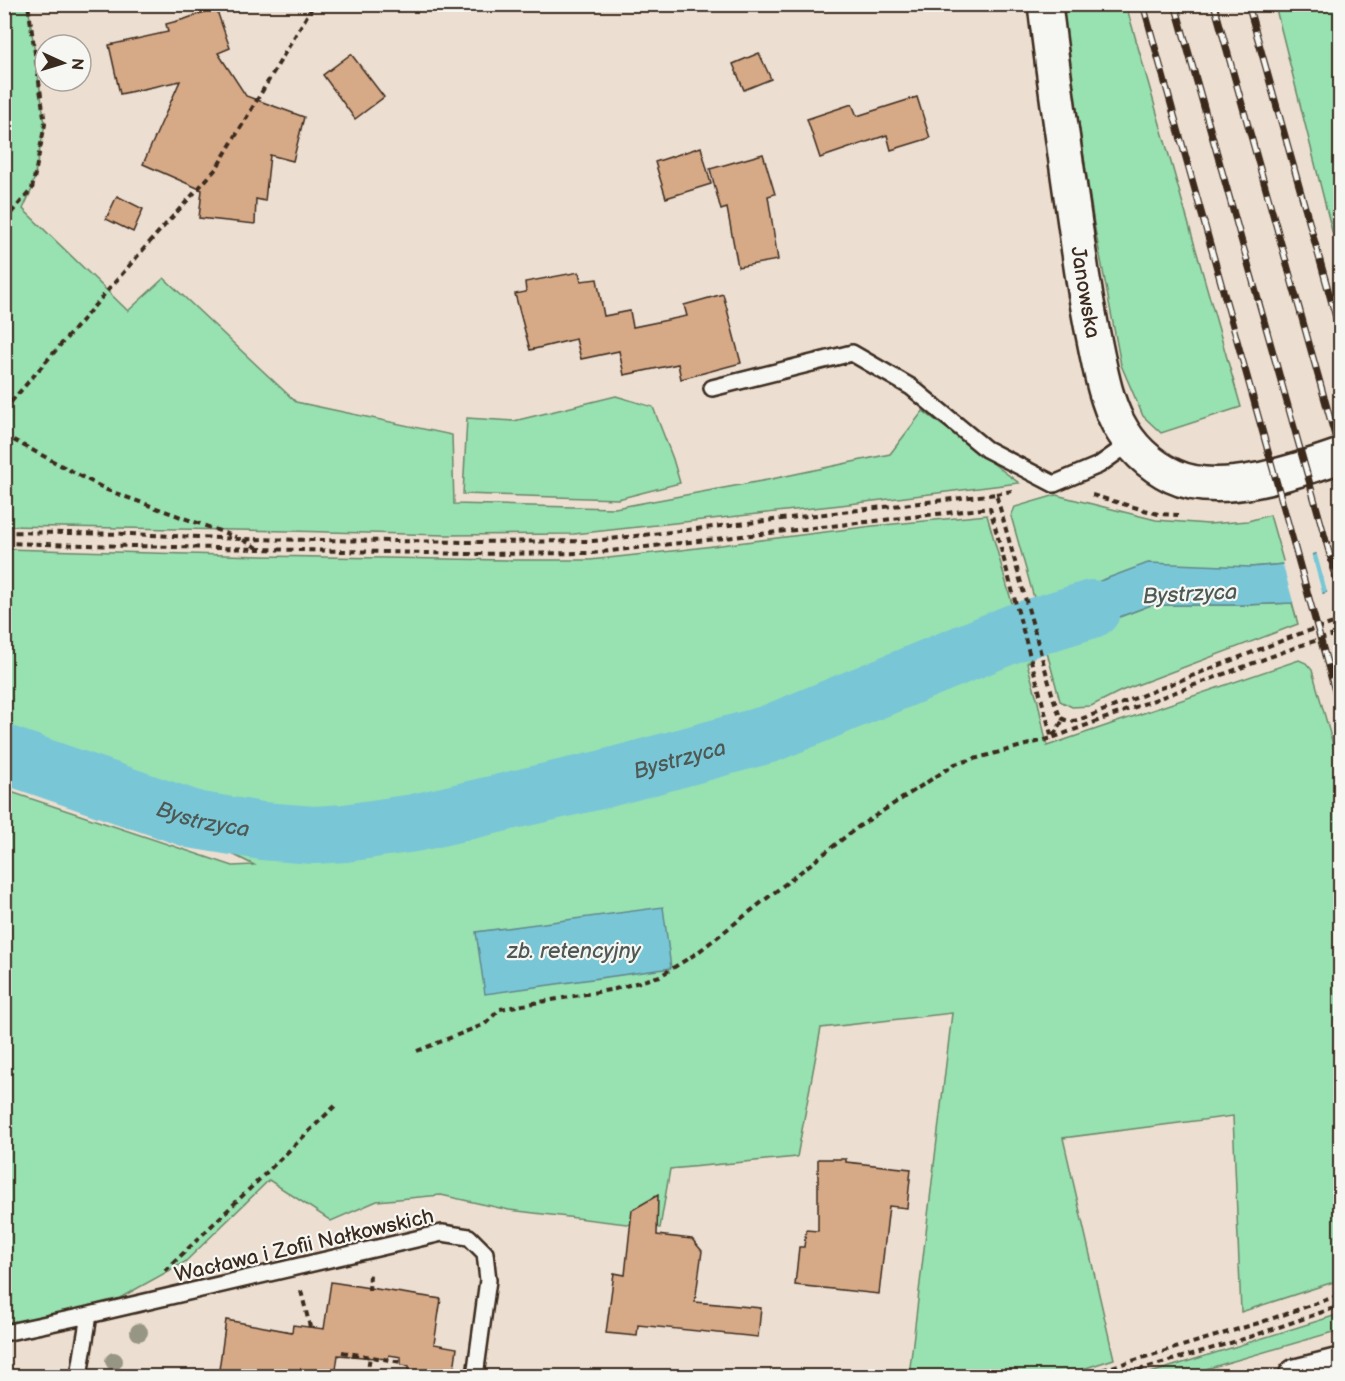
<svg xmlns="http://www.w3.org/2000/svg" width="1345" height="1381" viewBox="0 0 1345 1381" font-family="'Balsamiq Sans',sans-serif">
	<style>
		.green { fill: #98e1b1; stroke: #6a8668; stroke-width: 1.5 }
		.water { fill: #79c7d6; stroke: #60888c; stroke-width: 1.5 }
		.pier { fill: #ecdfd2 }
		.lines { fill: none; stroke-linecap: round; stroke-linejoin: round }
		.river { stroke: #79c7d6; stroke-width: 58 }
		.building { fill: #d6a987; stroke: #3b2a1e; stroke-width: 1.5 }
		.lane-casing { stroke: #3b2a1e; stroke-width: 20 }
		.secondary-casing { stroke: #3b2a1e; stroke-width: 38 }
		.primary-casing { stroke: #3b2a1e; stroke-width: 38 }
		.path { stroke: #3b2a1e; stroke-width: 4; stroke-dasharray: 6 4.5; stroke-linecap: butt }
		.lane { stroke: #f6f6f2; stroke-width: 15 }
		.secondary { stroke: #f6f6f2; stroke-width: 33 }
		.primary { stroke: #f6f6f2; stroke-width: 33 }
		.rail-casing { stroke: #3b2a1e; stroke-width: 7 }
		.rail { stroke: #f6f6f2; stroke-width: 4.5; stroke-dasharray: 14; stroke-linecap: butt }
		.tree { fill: #979583 }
		.labels { text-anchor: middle; stroke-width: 4.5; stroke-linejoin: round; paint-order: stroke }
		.street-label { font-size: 21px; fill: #3b2a1e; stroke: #f6f6f2 }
		.water-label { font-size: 22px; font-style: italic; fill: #4e5955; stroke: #f6f6f2 }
	</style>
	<rect width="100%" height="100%" fill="#ecdfd2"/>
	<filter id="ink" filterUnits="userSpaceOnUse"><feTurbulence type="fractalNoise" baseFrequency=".0167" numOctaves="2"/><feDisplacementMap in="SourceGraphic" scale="12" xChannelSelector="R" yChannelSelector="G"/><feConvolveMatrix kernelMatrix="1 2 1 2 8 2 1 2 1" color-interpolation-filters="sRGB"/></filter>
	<g filter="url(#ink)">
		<path class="green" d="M5,4l23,1 17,119 -13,65 -9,20 105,102 36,-33 132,124 156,33 2,69 161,4 152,-28 123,-26 33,-43 96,72 -178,22 -267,29 -129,1 -156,-4 -284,-5z
			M1061,5h65l115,402 -80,26 -18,-17 -22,-51 -27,-141z
			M1275,5h65v258z
			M616,396l37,11 20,52 7,24 -62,16 -155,-5 4,-76 47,3z
			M1056,495l100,25 52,4 40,-3 22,-6 14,49 -33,3 -206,78 106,-40h94l47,-2 6,21 -177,67 -30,15 -19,1 -12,-6 -15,-56 -18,18 11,39 9,44 252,-86 7,3 6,7 28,99v511l-99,32 -8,-196 -170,22 51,221 -53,17h-152l43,-363 -131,15 -24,129 -127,12 -10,59 -151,-18 -68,-15 -64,6 -46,20 -62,-41 -84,82 -96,53 -84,18v-543l228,76 21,-1 -249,-124v-192l256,7 247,4h82l91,-10 192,-24 114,-11 28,99 21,-9 -25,-89 4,-9z
			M1340,1314v16l-158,46h-41z"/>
		<path class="water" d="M1340,546v42l-48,15 -47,2h-94l-106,40 -31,-12 22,-28 112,-42 103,4 33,-3z
			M663,907l8,61 -186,26 -9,-62z"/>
		<path class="pier" d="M1340,543v48l-12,4 -12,-44z
			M1311,552l12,44 -29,9 -12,-43z
			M1034,603l12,44 -25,-8 -4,-15z"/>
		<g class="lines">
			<path class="river" id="s1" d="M4,754l191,66 67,11 52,4 31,-2 69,-10 190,-44 165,-45 245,-101 78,-24"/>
		</g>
		<path class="building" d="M216,8l14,40 -12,5 28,43 58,21 -11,44 -23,-6 -5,46 -9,-2 -1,25 -56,-6 3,-28 -59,-26 37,-83 -60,13 -11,-49 59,-13 -2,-8 19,-5z
			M759,53l12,26 -27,11 -11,-26z
			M351,54l33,43 -29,22 -32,-44z
			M917,97l13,41 -39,12 -4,-15 -67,23 -13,-39 45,-15 5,12z
			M701,147l10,37 -45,14 -11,-36z
			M763,154l12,40 -7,2 10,64 -40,7 -11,-59 -6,2 -11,-41z
			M117,196l26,13 -10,23 -27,-13z
			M579,272l2,9 16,-2 7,37 26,-5 3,16 54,-11 -3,-11 39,-11 18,69 -60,16 -3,-15 -54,11 -5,-24 -38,8 -5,-20 -46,11 -15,-56 11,-2 -1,-10z
			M818,1159h28v3l65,7 -4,39 -18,-2 -10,88 -84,-9 4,-38h5l2,-17 12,1z
			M658,1195l-1,40 35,4 10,12 -7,51 66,6 -3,29 -120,-12 -1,11 -31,-3 8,-60 11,2 7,-65z
			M331,1282l110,17 -7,45 23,4 -4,29h-45l1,-11 -8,-1v-8l-12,-2 -1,4 -50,-4 -3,22h-10l-39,-7 -1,7h-67l8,-57 66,12 1,-7 31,4z"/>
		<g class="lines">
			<defs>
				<path id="lane" d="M712,388l140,-35 59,34 75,62 68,35 45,-19 31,-22
					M4,1333l85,-18 353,-82 27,4 16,16 3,27 -13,96
					M79,1376l10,-61"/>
				<g id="secondary">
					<path id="s2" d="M1045,4c9,79 21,156 32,234 5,39 12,78 20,116 5,24 10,48 21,69 12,23 32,42 55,53 46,22 121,-4 167,-20"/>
				</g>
				<path id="primary" d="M1296,1376l44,-11"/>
			</defs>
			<use href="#lane" class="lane-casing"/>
			<use href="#secondary" class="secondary-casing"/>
			<use href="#primary" class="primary-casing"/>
			<path class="path" d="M4,221l28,-32 13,-65 -17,-120
				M4,410l151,-174 61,-67 98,-165
				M4,435l103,55 129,47
				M996,494l16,-3
				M1092,495l66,19 20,1
				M4,532l126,2 111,5 228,3 124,-1 403,-47 57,203 7,20c11,8 20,2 32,-2l207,-81 41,-13
				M243,540l15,8
				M4,543l465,11 123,-1 398,-45 62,230 250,-93 38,-12
				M4,996h4
				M417,1051l68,-27 15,-15 115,-20 45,-13 37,-23 161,-126 97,-63 97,-26 11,-18
				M165,1271l171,-166
				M301,1291l9,36
				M369,1291l1,-17
				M342,1352l59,10
				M367,1376l3,-20
				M1082,1376l180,-54 78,-27
				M1118,1376l129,-38 93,-32"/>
			<use href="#lane" class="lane"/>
			<use href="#secondary" class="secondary"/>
			<use href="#primary" class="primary"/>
			<defs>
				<path id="rail" d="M1143,4l197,705
					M1175,4l165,587
					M1214,4l126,450
					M1248,4l92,328"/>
			</defs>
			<use href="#rail" class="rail-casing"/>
			<use href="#rail" class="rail"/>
		</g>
		<g class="tree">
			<circle cx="139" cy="1332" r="9"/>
			<circle cx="114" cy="1361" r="9"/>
		</g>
	</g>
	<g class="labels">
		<g class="street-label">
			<text dy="7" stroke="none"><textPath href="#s2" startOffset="291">Janowska</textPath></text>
			<text transform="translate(304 1245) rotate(-13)" y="7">Wacława i Zofii Nałkowskich</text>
		</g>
		<g class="water-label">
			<text transform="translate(1190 593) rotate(-3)" y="8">Bystrzyca</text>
			<text dy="8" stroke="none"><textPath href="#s1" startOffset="696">Bystrzyca</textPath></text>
			<text dy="8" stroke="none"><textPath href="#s1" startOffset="210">Bystrzyca</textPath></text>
			<text x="574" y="958">zb. retencyjny</text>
		</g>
	</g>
	<rect width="1345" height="1381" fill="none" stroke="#f6f6f2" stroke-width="24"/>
	<rect x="12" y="12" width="1321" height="1357" fill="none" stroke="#3b2a1e" stroke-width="2" filter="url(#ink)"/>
	<g transform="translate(63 63) rotate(94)"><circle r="28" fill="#f6f6f2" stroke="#aba49d" stroke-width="1.5"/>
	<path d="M0-4.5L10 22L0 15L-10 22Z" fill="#3b2a1e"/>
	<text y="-9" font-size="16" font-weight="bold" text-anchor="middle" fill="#3b2a1e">N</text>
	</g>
</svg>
